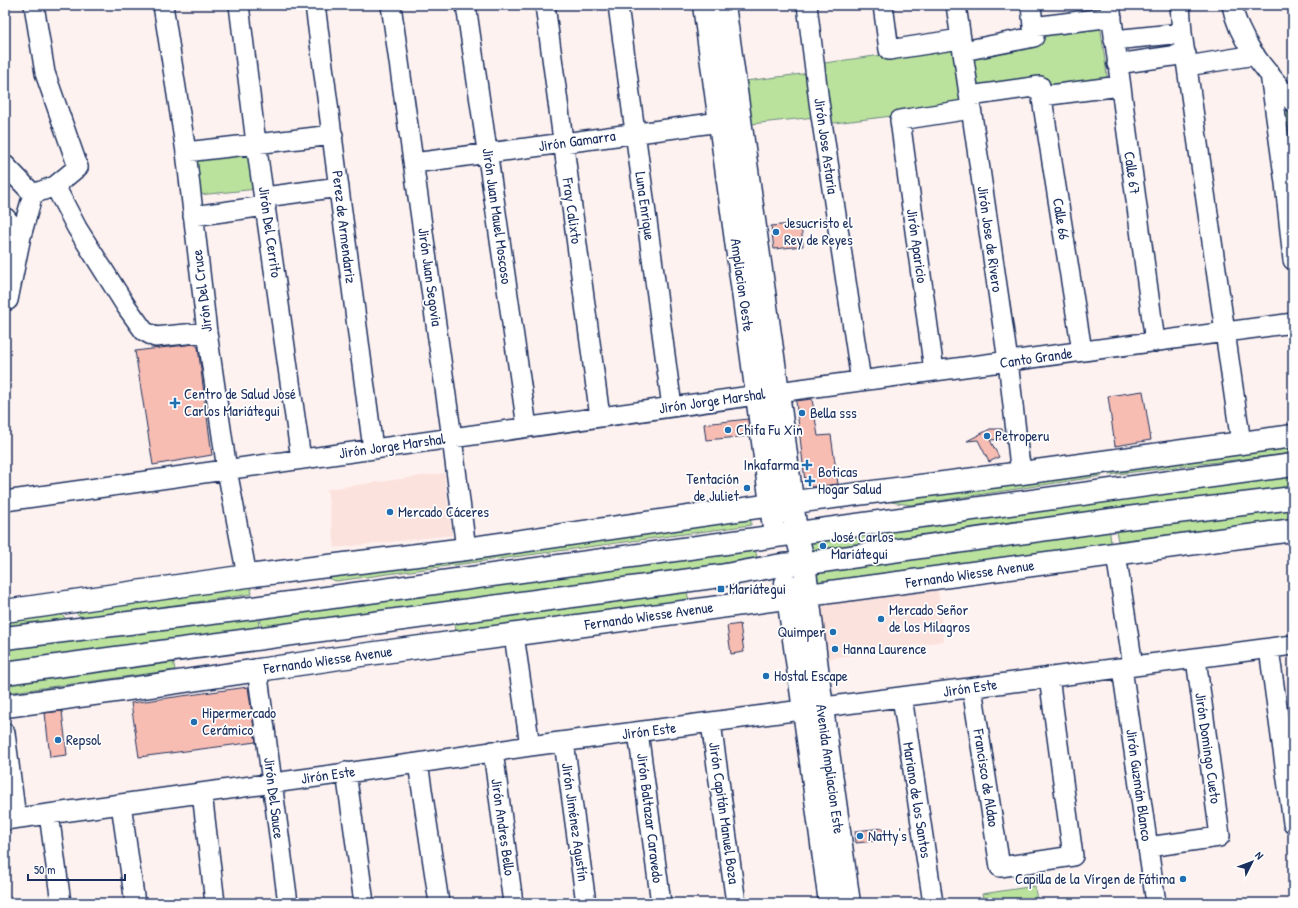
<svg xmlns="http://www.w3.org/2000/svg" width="1298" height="908" viewBox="0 0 1298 908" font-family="'Patrick Hand',sans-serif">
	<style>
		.built { fill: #fce2dd }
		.green { fill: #bbe29d; stroke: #6b887e }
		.building { fill: #f8bdb2; stroke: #1b2f5e }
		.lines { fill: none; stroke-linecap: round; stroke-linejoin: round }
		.minor-casing { stroke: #1b2f5e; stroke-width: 22 }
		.major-casing { stroke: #1b2f5e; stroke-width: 25 }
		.minor { stroke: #fff; stroke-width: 19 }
		.major { stroke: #fff; stroke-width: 22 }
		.poi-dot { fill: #1f6fb2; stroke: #fff; stroke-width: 1.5 }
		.labels { text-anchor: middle; stroke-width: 3.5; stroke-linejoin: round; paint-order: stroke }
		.street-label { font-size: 15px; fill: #1b2f5e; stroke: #fff }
		.poi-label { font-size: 15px; fill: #1b2f5e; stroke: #fff; text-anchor: start }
	</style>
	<rect width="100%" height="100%" fill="#fef2f0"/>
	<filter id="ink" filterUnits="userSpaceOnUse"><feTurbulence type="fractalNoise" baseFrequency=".025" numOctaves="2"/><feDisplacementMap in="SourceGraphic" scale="8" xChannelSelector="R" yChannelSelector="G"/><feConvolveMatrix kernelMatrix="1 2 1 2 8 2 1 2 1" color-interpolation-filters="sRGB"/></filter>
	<g filter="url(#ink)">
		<path class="built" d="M444,473l8,62 -117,13 -8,-59z
			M937,582l7,59 -117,18 -8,-61z"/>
		<path class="green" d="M1100,24l8,59 -133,7 -7,-37 70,-22z
			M952,46l10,57 -70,13 -66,8 -9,-60 65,-9 1,3z
			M810,73l5,44 -64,7 -6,-43z
			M1278,98l15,7v73z
			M252,152l5,37 -58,6 -4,-37z
			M1293,441v12l-184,22 -2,-12z
			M1101,464l1,12 -191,29 -20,-3v-7z
			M1293,471v19l-488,65 -5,-21z
			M1293,504v15l-175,22 -3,-15z
			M750,512l1,13 -415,56 -18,-6z
			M1109,526l2,17 -293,39 -3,-16z
			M754,538l3,22 -495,69 -4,-21z
			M249,580l3,14 -169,24 -15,-11z
			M673,587l14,5 2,9 -233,32 -2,-16z
			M257,608l2,21 -254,36v-22z
			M56,610l13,11 -64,8v-12z
			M172,655l3,15 -170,23v-15z
			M1035,886l2,17h-53l-2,-9z"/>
		<path class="building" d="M801,223l2,23 -29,3 -3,-23z
			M194,344l4,3 14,108 -59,10 -18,-114z
			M1143,391l8,49 -36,6 -7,-50z
			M812,399l6,37 13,-1 7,49 -27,3 -6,-5 -9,-81z
			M748,419l2,17 -44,4 -2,-16z
			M990,429h12l1,10 -13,1 9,17 -10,5 -11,-22 -11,1z
			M740,624l4,28 -13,2 -4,-28z
			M248,687l8,55 -117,15 -8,-54z
			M62,711l5,44 -17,2 -5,-44z
			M883,828l2,12 -29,3 -1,-12z"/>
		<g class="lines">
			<defs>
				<path id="minor" d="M163,5l23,147 21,180 20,138 20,106
					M239,5l17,138 45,316
					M315,5l58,444
					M391,5l61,433 14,111
					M466,5l61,422
					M545,5l55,412
					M618,5l54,402
					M807,5l12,97 42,279
					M883,5l6,45 71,-11
					M956,5l52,356 11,97 3,15
					M1110,5l45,337
					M1180,5l2,28 59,410
					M1232,5c7,38 37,69 61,97
					M1033,27l79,-10
					M1114,40l68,-7
					M963,51l71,-14 -3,-32
					M1117,64l69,-10
					M1187,66l68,-11
					M1270,74l15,109 8,77
					M970,96l70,-10 42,265
					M1042,96l78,-10
					M186,152l147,-17
					M414,163l321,-43
					M5,165l28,29
					M55,186l22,42 49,78 18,25 11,6 52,-5
					M265,197l74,-10
					M193,216l73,-10
					M5,217l16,19
					M8,300l13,-64 12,-42 22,-8 23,-19 -33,-94 -11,-68
					M934,371l-34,-251 71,-11
					M5,501l773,-109 515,-69
					M1116,554l17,112
					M514,635l16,111
					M1269,649l24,174
					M1122,668l34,235
					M257,669l31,234
					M972,688l28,179 73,-11 -24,-179
					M902,697l31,206
					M711,723l25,180
					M638,732l23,171
					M5,733l11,85
					M564,742l22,161
					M493,751l20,152
					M418,763l21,140
					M346,772l18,131
					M202,793l13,110
					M121,804l14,99
					M49,814l12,89
					M5,820l413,-57 112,-17 763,-101
					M1148,847l71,-10 1,-1 -24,-177"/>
				<path id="major" d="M704,5l53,390 16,125
					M724,5l54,387 18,140 8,31 18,145 27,195
					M786,583l18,127 26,193
					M5,611l242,-35 219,-27 305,-44 251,-32 271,-37
					M5,638l248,-30 1040,-143
					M5,673l715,-97 62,-11 33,-3 296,-42 182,-22
					M5,706c119,-15 237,-34 356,-51 310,-42 621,-83 932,-125"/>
			</defs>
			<use href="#minor" class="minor-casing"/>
			<use href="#major" class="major-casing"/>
			<use href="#minor" class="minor"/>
			<use href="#major" class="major"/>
		</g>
	</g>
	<g class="poi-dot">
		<circle cx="776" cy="232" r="4"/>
		<path d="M173 397h4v4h4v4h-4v4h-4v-4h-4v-4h4z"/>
		<circle cx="802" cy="413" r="4"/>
		<circle cx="728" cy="430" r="4"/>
		<circle cx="987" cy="436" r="4"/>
		<path d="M805 459h4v4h4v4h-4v4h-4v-4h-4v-4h4z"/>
		<path d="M808 475h4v4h4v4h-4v4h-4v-4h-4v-4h4z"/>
		<circle cx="747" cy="488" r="4"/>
		<circle cx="390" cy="512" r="4"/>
		<circle cx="823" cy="546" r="4"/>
		<rect x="717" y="585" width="8" height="8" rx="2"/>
		<circle cx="881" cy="619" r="4"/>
		<circle cx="833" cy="632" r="4"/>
		<circle cx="835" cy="649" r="4"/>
		<circle cx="766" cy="676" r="4"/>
		<circle cx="194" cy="722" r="4"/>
		<circle cx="58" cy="740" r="4"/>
		<circle cx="860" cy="836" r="4"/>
		<circle cx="1183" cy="879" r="4"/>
	</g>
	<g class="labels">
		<g class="street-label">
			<text transform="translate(577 141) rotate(-8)" y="5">Jirón Gamarra</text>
			<text transform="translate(826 146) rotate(82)" y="5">Jirón Jose Astaria</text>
			<text transform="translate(1132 173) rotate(82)" y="5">Calle 67</text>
			<text transform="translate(645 206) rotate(82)" y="5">Luna Enrique</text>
			<text transform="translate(572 211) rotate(82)" y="5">Fray Calixto</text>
			<text transform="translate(497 216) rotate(82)" y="5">Jirón Juan Mauel Moscoso</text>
			<text transform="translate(1061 219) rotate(81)" y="5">Calle 66</text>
			<text transform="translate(344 227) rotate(83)" y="5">Perez de Armendariz</text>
			<text transform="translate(270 232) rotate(82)" y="5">Jirón Del Cerrito</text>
			<text transform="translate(990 239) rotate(82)" y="5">Jirón Jose de Rivero</text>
			<text transform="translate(917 246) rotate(82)" y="5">Jirón Aparicio</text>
			<text transform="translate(430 277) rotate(82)" y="5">Jirón Juan Segovia</text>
			<text transform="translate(742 285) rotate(82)" y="5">Ampliacion Oeste</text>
			<text transform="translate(202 291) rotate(-97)" y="5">Jirón Del Cruce</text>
			<text transform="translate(1036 358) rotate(-8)" y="5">Canto Grande</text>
			<text transform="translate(712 401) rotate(-8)" y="5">Jirón Jorge Marshal</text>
			<text transform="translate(392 446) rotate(-8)" y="5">Jirón Jorge Marshal</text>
			<text transform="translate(970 574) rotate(-8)" y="5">Fernando Wiesse Avenue</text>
			<text transform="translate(649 616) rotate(-8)" y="5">Fernando Wiesse Avenue</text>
			<text transform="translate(328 660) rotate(-8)" y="5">Fernando Wiesse Avenue</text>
			<text transform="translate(970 688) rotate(-8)" y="5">Jirón Este</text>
			<text transform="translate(649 731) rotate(-7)" y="5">Jirón Este</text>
			<text transform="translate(1208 748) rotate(82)" y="5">Jirón Domingo Cueto</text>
			<text transform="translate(830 769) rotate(82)" y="5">Avenida Ampliacion Este</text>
			<text transform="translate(328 775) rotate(-8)" y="5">Jirón Este</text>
			<text transform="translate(986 778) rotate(81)" y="5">Francisco de Aldao</text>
			<text transform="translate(1139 785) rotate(82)" y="5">Jirón Guzmán Blanco</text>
			<text transform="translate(274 798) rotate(83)" y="5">Jirón Del Sauce</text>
			<text transform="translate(917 800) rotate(81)" y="5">Mariano de los Santos</text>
			<text transform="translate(724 813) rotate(82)" y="5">Jirón Capitán Manuel Boza</text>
			<text transform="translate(650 818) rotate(83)" y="5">Jirón Baltazar Caravedo</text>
			<text transform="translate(575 822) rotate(82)" y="5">Jirón Jiménez Agustín</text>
			<text transform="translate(503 827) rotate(82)" y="5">Jirón Andres Bello</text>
		</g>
		<g class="poi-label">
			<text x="784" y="228">Jesucristo el<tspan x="784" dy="17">Rey de Reyes</tspan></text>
			<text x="184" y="399">Centro de Salud José<tspan x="184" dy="17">Carlos Mariátegui</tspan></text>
			<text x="810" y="418">Bella sss</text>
			<text x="736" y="435">Chifa Fu Xin</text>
			<text x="995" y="441">Petroperu</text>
			<text x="799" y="470" text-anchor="end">Inkafarma</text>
			<text x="818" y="477">Boticas<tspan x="818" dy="17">Hogar Salud</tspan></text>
			<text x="739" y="484" text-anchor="end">Tentación<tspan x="739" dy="17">de Juliet</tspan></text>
			<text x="398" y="517">Mercado Cáceres</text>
			<text x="831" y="542">José Carlos<tspan x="831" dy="17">Mariátegui</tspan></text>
			<text x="729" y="594">Mariátegui</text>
			<text x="889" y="615">Mercado Señor<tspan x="889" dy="17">de los Milagros</tspan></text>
			<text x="825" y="637" text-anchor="end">Quimper</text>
			<text x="843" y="654">Hanna Laurence</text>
			<text x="774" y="681">Hostal Escape</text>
			<text x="202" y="718">Hipermercado<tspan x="202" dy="17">Cerámico</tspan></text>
			<text x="66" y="745">Repsol</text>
			<text x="868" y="841">Natty's</text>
			<text x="1175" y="884" text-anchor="end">Capilla de la Vírgen de Fátima</text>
		</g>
	</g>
	<rect width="1298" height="908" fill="none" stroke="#fff" stroke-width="20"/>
	<rect x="10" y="10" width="1278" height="888" fill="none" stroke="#1b2f5e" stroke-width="1.5" filter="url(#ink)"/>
	<g transform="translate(1252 862) rotate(48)" stroke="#ffffff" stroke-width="3" paint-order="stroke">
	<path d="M0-3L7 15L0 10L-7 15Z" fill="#1b2f5e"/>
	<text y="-6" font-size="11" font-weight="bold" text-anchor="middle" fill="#1b2f5e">N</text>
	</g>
	<path d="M28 874v6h97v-6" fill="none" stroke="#1b2f5e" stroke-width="2"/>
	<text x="34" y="874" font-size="12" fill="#1b2f5e" stroke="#ffffff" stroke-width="3" paint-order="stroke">50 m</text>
</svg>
